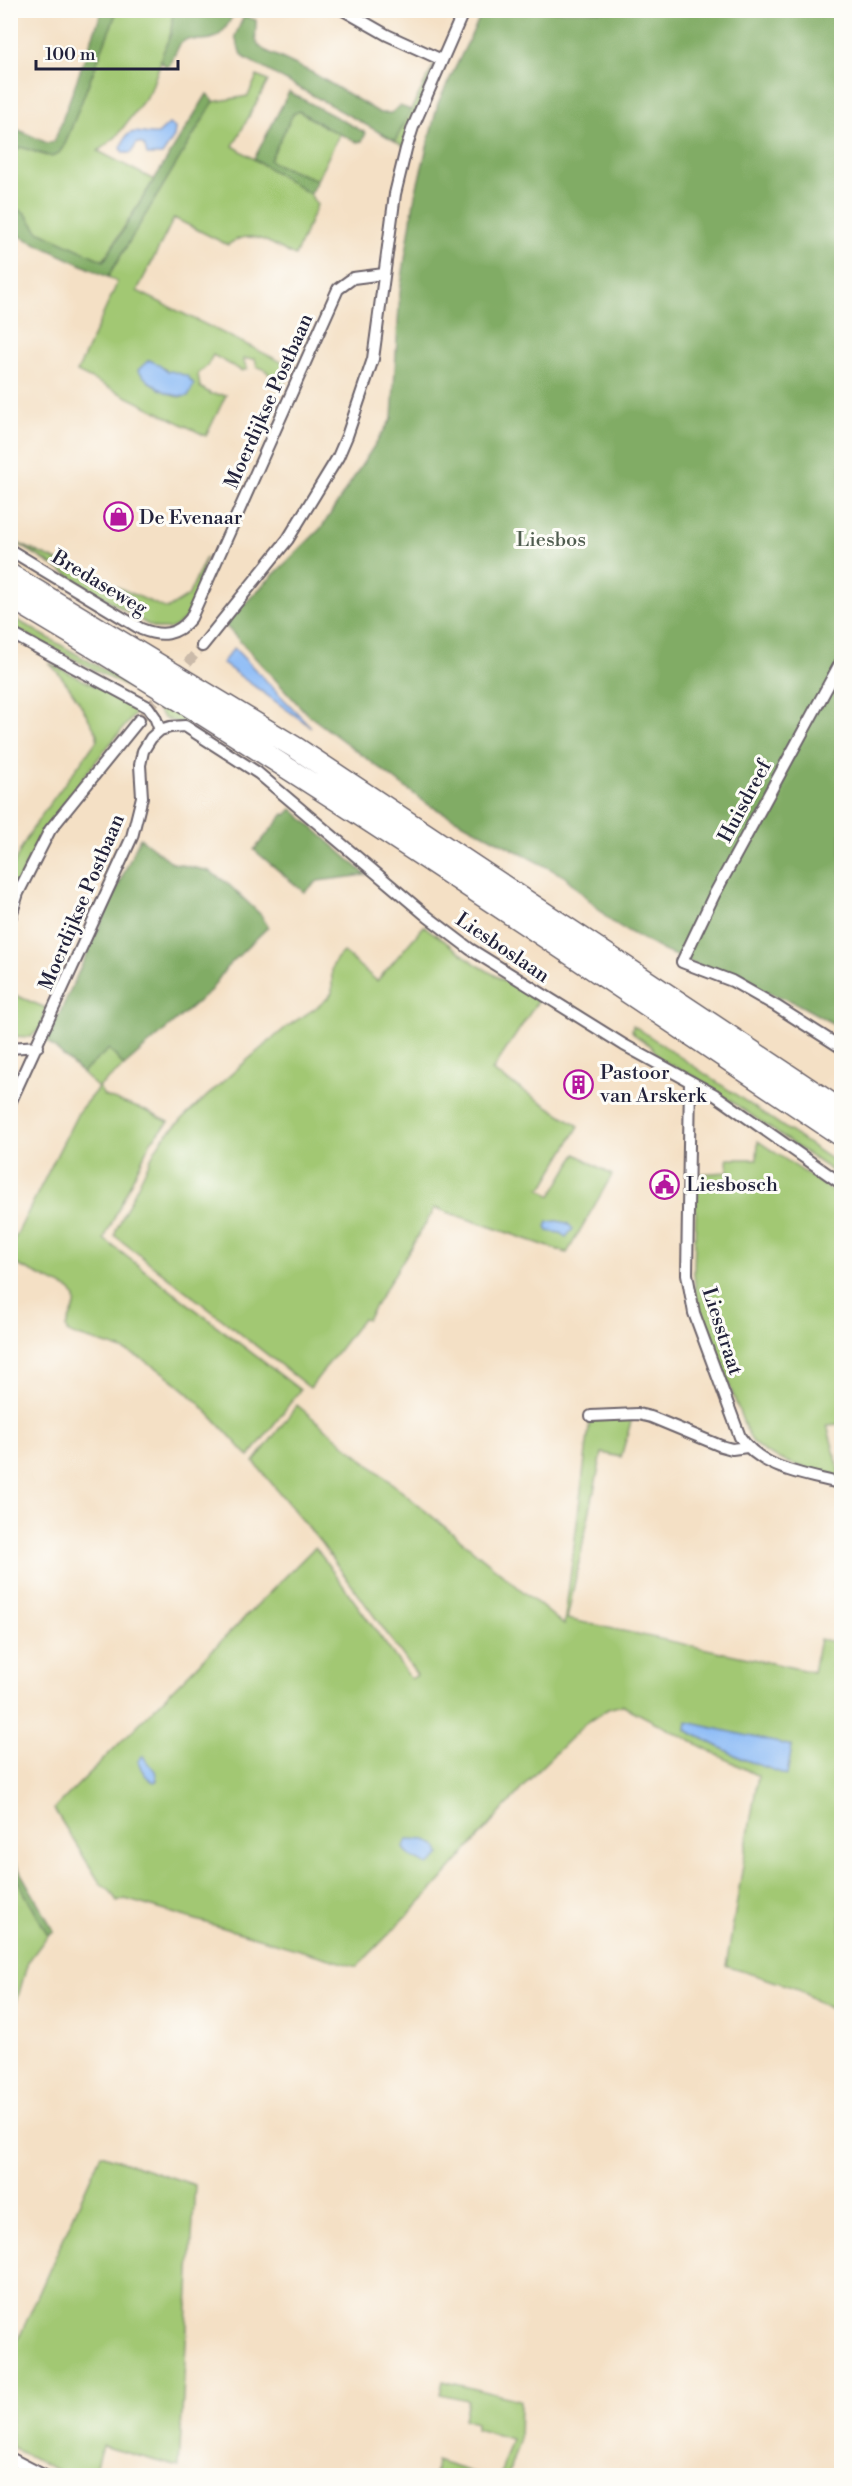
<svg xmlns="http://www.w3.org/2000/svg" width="852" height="2486" viewBox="0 0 852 2486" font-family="'Libre Bodoni',serif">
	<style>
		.green { fill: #a2c873; stroke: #627557; stroke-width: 1.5; fill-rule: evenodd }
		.forest { fill: #81ac65; stroke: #526750; stroke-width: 1.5 }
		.water { fill: #8abaf6; stroke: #566e98; stroke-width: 1.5 }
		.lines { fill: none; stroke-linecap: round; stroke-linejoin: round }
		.street-tunnel { stroke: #cabaa9; stroke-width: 10; stroke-dasharray: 10 5; stroke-linecap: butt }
		.street-casing { stroke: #6c646b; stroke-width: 14 }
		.highway-casing { stroke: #6c646b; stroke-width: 24 }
		.street { stroke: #fff; stroke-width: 10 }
		.highway { stroke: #fff; stroke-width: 21 }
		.labels { text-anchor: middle; stroke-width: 6; stroke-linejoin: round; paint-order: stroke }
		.street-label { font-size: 20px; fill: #22223b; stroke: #fdfcf7 }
		.poi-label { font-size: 20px; fill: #22223b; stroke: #fdfcf7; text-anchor: start }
		.park-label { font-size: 20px; fill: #4f5c4f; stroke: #fdfcf7 }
	</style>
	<rect width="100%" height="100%" fill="#fdfcf7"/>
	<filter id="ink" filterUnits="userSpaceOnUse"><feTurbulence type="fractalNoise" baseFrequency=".0167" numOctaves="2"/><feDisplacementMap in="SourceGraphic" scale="12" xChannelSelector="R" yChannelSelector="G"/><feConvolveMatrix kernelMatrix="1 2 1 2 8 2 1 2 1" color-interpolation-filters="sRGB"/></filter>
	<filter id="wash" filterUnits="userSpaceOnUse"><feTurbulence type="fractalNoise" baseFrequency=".008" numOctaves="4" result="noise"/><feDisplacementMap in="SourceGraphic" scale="24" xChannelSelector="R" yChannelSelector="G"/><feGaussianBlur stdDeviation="1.35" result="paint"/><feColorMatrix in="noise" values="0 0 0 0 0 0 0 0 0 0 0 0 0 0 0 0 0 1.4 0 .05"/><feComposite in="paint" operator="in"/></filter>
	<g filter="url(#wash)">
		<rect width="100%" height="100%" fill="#f4e0c5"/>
		<path class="green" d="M117,11h56l-2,22 -21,59 -34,45 -18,14 56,29 -51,81 -65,-30 -13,-18 -14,-7 -1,-38 7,-19 4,-2 25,9 19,-12z
			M437,59l-32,88 -10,-6z
			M257,76l11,5 -35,65 77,48 7,11 -22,51c-23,-11 -44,-30 -67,-11l-54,-27 -37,73 155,76 -12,25c-9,-9 -8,-23 -23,-25l-2,-8h-12l4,10 -5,2 -29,-16 -6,11 -9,8 2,13 11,7 15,1 -20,41 -129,-64 38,-84 2,-6 -9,-5 105,-175 35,-6zM149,360l16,9 17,28 -8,-1 -25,-14z
			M298,111l29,17 13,5 -23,47 -42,-16 -5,-4 23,-46z
			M17,543l150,66 21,-13 18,-39c-8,30 -15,92 -61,66z
			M10,616l185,106 -17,1 -14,-5 -16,-20 -137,-72z
			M49,663l91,45c-46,56 -108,125 -129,194 0,-9 -2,-19 0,-28 11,-42 61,-97 86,-134v-6c-14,-26 -27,-50 -48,-71z
			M424,926l52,38 62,37 -46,70 87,55 -36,61 -4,1 12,8 25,-42 36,21 -45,78 -132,-45 -68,111 -4,-1 -53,70 -182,-142 -13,-10 1,-6 39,-80 8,-12c38,-38 80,-75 121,-109 16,-13 36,-20 48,-36 1,-20 -5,-27 11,-41l34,29z
			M10,993l36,15 -5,19 -10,10 -20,-1z
			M633,1025l208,141v11l-144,-99 -36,-18 -10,-14 -16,-11 -3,-4z
			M109,1049l15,17 -25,21 5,9 40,14 25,12 -18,19 -47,98 196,151 -51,67c-36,-39 -71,-83 -121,-105 -19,-8 -41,-12 -61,-20l-1,-5c5,-14 16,-25 4,-37l-59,-28 -1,-14 69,-137 19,-23 -16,-15z
			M758,1141l83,56v227l-14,1 14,52c-24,-7 -72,-15 -88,-35 -4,-5 -7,-12 -9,-18l-48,-127 -2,-24 3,-99 31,-2 -1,-13h30z
			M297,1405l267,220 26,-205 42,-2 -11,39 -19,-4 -35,166 246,53 7,-33 21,4v372l-46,-27 -69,-22 32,-190 -136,-71 -14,4 -22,14 -48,47 -103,117 -78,80 -232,-68 -8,3 -7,-12 -10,-7 -46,-74 261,-262 96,132 6,-4 -96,-132 -67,-81zM687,1723l105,23 -5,28 -44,-15 -57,-29z
			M11,1869l37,66 -20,27 -17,59z
			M101,2154l94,31 -16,282 -77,-21 -9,29h-26l-56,-28v-91z
			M443,2381l77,19 -1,41 -11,34h-8l12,-36 -36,-10v-6l-12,-4 4,-19 -28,-6z
			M436,2461l45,14h-47z"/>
		<path class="forest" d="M102,11h15l-52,133 -6,9 -7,4 -31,-10 -4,2 -6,19 1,-41 35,16 6,-1 3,-5z
			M173,11h16l5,5 8,-5h33c-13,26 -18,32 -48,28l-7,5 -11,22 -3,1 -6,-7 11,-27z
			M483,11h358v1017l-47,-26 -49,-17 -81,-34 -51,-28 -49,-47 -135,-71 -122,-91 -83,-90 98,-97 70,-109 8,-127 15,-96 23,-92z
			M244,16l12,4c1,13 -5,21 8,30l47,22 69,41h11l9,-7 11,4 -16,31 -150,-83 -5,-6 -5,-16z
			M289,92l77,41 -4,8 -5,1 -30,-14 -28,-17 -6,3 -23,46 5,4 42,16 -7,14 -56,-35z
			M207,94l7,7 -106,176 -97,-45v-26l14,7 13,18 66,30z
			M292,809l74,66 -48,6 -14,11 -50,-42 30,-36 2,1z
			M140,838l33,25 36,8 17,11 35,33 7,12 -42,41 -15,22 -87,76 -15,-17 -27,24 -35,-32z
			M10,1854l44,77 -6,4 -37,-66z"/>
		<path class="water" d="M169,124l6,4 -1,9 -12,18h-15c-2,-7 -1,-12 -10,-12l-6,10h-8l-2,-5c8,-26 18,-12 37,-14z
			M149,360l7,3 12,9 3,-1 16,5 7,8 -6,12c-18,3 -40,-13 -50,-26z
			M234,648l2,2 75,77 -89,-64z
			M557,1221l10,2 6,6 -7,8 -6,-4 -12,-2 -2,-4 2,-5z
			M687,1722l105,24 -5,29 -44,-16 -57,-29z
			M143,1756l12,15 2,10 -3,1c-9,-4 -13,-12 -16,-21z
			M407,1839l19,1 11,6 3,8 -6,7 -6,4 -18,-9 -6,-8z"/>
	</g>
	<g filter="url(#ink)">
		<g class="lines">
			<path class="street-tunnel" d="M139,720l63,-74"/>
			<defs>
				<path id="street" d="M343,10l44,25 55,25
					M10,550l131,79c20,8 36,7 50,-11l147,-329 15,-11 31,-4
					M10,633l138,74 7,10 5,13
					M202,646l86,-107 50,-82 9,-21 26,-77 22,-165 11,-45 7,-22 51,-117
					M842,660l-128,235 -32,67 50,19 44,25 66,42
					M10,919l8,-26 32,-63 89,-110
					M10,1048l28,-2
					M690,1081l-3,193 7,39 46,124c22,33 65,37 102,47
					M10,1103l122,-266 10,-40 -2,-32 3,-14 8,-13 9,-8 10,-3 15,-1 73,47 170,144 42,32 154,96 91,50 127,89
					M591,1416l47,-2 13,3 70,29 11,3 15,-2
					M10,2458l35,18"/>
				<path id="highway" d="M10,575l286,173 546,363
					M10,597c285,168 557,355 832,539"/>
			</defs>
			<use href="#street" class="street-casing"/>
			<use href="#highway" class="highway-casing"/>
			<use href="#street" class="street"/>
			<use href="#highway" class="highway"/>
		</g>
	</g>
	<defs>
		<symbol id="shop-ring" viewBox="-11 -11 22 22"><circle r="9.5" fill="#fdfcf7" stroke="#b5179e" stroke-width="1.5"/><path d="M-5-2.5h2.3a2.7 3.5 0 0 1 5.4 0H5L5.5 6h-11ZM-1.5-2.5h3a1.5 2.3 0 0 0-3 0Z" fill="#b5179e"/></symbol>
		<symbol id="building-ring" viewBox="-11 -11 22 22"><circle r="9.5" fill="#fdfcf7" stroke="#b5179e" stroke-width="1.5"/><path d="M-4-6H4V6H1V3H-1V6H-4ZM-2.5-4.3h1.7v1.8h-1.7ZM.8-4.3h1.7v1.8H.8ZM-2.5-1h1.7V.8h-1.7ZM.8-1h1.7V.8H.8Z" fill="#b5179e"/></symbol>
		<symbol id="civic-ring" viewBox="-11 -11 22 22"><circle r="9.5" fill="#fdfcf7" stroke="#b5179e" stroke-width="1.5"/><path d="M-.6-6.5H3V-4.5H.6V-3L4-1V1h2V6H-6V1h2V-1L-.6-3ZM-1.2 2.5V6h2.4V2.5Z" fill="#b5179e"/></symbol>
	</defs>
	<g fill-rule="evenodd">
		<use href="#shop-ring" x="102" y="500" width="33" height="33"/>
		<use href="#building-ring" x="562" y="1068" width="33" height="33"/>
		<use href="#civic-ring" x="648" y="1168" width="33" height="33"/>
	</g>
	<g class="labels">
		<g class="street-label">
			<text transform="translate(268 401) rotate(-66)" y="7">Moerdijkse Postbaan</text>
			<text transform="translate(100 582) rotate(31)" y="7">Bredaseweg</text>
			<text transform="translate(744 801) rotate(-62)" y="7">Huisdreef</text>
			<text transform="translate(81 902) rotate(-67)" y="7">Moerdijkse Postbaan</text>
			<text transform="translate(503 947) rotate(34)" y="7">Liesboslaan</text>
			<text transform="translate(723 1331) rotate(72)" y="7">Liesstraat</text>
		</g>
		<g class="poi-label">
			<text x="139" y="524">De Evenaar</text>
			<text x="600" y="1079">Pastoor<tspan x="600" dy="23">van Arskerk</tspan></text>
			<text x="686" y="1191">Liesbosch</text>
		</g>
		<g class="park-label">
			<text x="551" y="546">Liesbos</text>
		</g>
	</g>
	<rect width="852" height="2486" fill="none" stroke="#fdfcf7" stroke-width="36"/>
	<path d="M36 60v9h142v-9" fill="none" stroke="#22223b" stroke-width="3"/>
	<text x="45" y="60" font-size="18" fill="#22223b" stroke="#fdfcf7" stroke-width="4.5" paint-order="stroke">100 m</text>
</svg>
